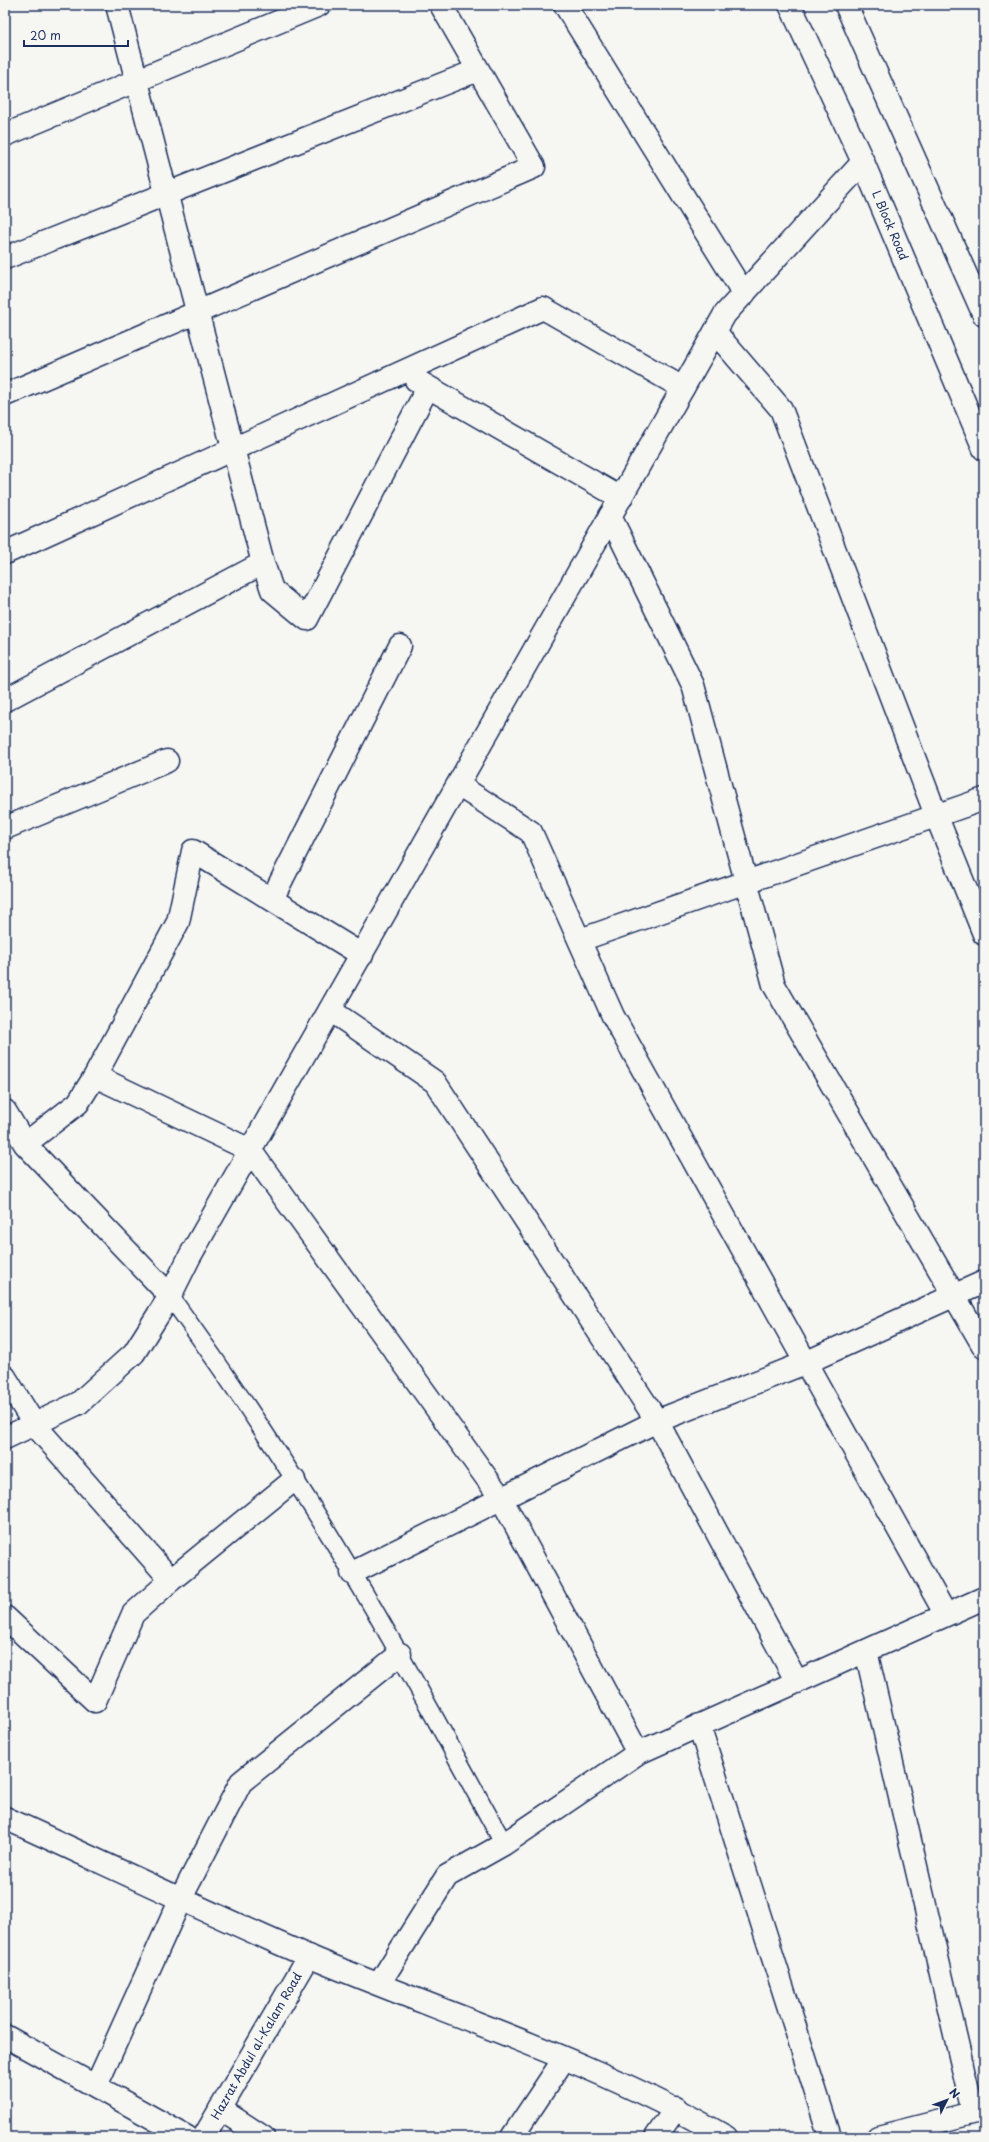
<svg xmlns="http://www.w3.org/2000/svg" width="989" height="2142" viewBox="0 0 989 2142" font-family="'Playpen Sans',sans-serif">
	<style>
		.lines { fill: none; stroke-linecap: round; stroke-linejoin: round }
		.lane-casing { stroke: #1b2f5e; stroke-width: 20 }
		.street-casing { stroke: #1b2f5e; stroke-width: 25 }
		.secondary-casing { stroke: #1b2f5e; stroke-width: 25 }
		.lane { stroke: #f6f6f2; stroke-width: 17 }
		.street { stroke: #f6f6f2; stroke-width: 22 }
		.secondary { stroke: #f6f6f2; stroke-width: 22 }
		.labels { text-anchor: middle; stroke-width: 3; stroke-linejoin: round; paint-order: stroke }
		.street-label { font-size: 12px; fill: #1b2f5e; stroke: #f6f6f2 }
	</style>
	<rect width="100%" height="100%" fill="#f6f6f2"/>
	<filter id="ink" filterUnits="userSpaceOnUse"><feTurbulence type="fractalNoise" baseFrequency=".025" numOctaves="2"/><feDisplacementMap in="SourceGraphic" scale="8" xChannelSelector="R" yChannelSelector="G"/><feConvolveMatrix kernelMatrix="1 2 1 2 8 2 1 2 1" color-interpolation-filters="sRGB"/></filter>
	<g filter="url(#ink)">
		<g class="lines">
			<defs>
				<path id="lane" d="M170,1296c65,90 126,182 183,278 53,88 101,180 151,270"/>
				<path id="street" d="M117,5l146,558 9,27 35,29 121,-232
					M565,5l179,289
					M5,135l314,-130
					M5,258l473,-188
					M715,332l66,77 155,406 48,119
					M416,380l205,118
					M5,395l529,-228 -93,-162
					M610,516l83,169 81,300 210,362
					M5,553l538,-245 140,80
					M5,700l258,-137
					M458,785l73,47 82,184 333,599
					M5,828l162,-67
					M272,899l128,-253
					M580,940l404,-141
					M362,955l-169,-104 -15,71 -83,154 155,74 251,348 137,255
					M330,1010l105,72 222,339 140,261
					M5,1111l20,33 53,-41 17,-27
					M25,1144l145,152
					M5,1377l29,47 137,156
					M352,1573l305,-152 148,-58 179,-81
					M5,1617l90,84 38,-87 38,-34 123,-100
					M866,1651l107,461
					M699,1725l131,412
					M379,1984l68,-108 57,-32 134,-91 346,-155
					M5,2036l182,101
					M96,2086l85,-188 60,-116 159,-128
					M220,2109l43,28
					M512,2137l52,-78
					M656,2137l20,-29"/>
				<g id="secondary">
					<path id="s1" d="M790,5l73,157 121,287"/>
					<path d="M846,5l138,310"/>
					<path d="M5,1438l74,-35 55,-50 36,-57 20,-40 535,-942 138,-152"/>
					<path d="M5,1818c101,46 201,94 303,138 140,59 287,105 418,181"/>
					<path id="s2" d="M204,2137l105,-181"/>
					<path d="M878,2137l106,-27"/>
				</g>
			</defs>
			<use href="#lane" class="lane-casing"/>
			<use href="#street" class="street-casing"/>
			<use href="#secondary" class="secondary-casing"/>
			<use href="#lane" class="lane"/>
			<use href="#street" class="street"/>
			<use href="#secondary" class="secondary"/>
		</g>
	</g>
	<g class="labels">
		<g class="street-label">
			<text dy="4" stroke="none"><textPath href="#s1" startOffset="242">L Block Road</textPath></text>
			<text dy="4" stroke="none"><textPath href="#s2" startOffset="105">Hazrat Abdul al-Kalam Road</textPath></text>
		</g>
	</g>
	<rect width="989" height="2142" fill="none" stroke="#f6f6f2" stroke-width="20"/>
	<rect x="10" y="10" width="969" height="2122" fill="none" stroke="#1b2f5e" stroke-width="1.5" filter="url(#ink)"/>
	<g transform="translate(947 2100) rotate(48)" stroke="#f6f6f2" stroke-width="3" paint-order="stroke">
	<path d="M0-3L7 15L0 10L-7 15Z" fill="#1b2f5e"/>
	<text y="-6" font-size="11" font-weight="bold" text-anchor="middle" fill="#1b2f5e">N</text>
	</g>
	<path d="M24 40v6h104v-6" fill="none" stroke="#1b2f5e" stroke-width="2"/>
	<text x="30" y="40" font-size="12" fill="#1b2f5e" stroke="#f6f6f2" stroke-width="3" paint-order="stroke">20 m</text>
</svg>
